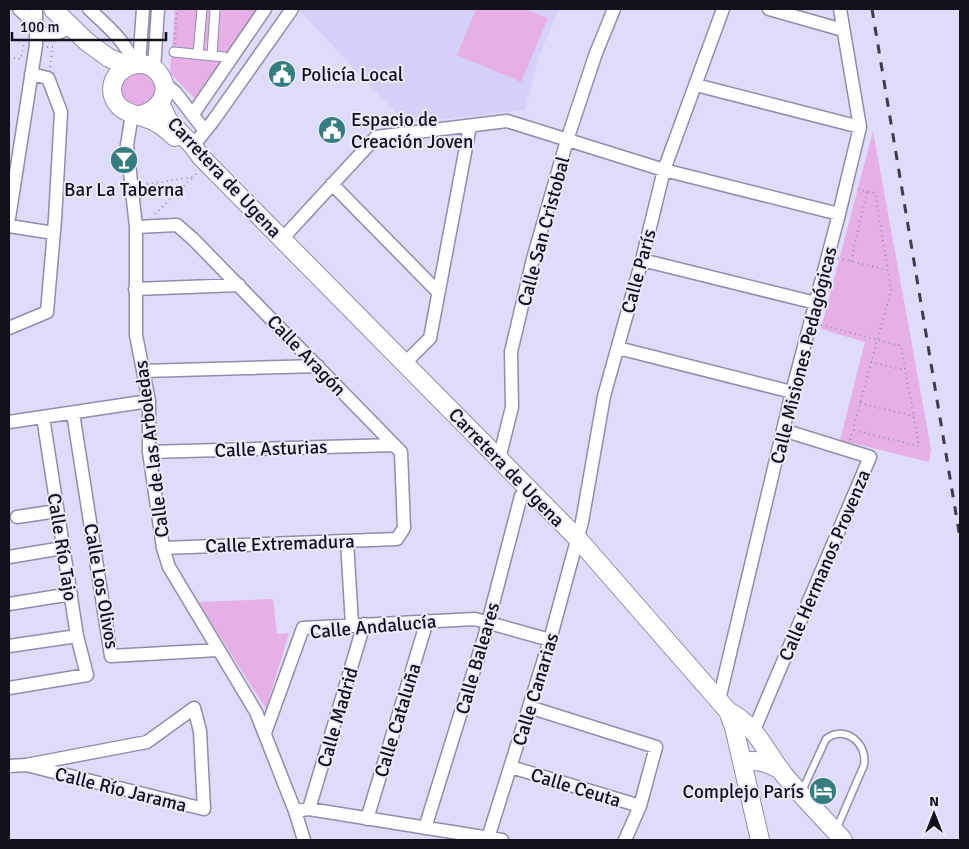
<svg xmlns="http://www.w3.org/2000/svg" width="969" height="849" viewBox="0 0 969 849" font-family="Signika,sans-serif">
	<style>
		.built { fill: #d4d0f8 }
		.green { fill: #e6afe5 }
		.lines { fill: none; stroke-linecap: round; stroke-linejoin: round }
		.service-casing { stroke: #908dab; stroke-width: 9 }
		.pedestrian-casing { stroke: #908dab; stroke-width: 11 }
		.minor-casing { stroke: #908dab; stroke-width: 15 }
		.secondary-casing { stroke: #908dab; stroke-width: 20 }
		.path { stroke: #9593ac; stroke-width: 2; stroke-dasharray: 1 4; stroke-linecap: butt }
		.service { stroke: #fff; stroke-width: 6 }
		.pedestrian { stroke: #fff; stroke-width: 9 }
		.minor { stroke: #fff; stroke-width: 12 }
		.secondary { stroke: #fff; stroke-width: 18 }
		.rail { stroke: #3e3c4c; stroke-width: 3; stroke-dasharray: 9 9; stroke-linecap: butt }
		.labels { text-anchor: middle; stroke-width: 4; stroke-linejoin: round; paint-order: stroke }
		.poi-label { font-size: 19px; fill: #11101b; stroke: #ebeafd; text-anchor: start }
		.street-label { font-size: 19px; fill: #11101b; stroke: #ebeafd }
	</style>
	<rect width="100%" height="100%" fill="#dedbfb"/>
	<path class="built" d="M298,9h261l-21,49 -13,52 -119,13z"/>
	<path class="green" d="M175,9h82l-62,90 -25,-26z
		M476,9h49l23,9 -27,64 -64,-27z
		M121 89a17 17 0 1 1 34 0a17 17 0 1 1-34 0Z
		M873,131l58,318 -2,13 -89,-22 25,-98 -44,-13z
		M273,599l4,35 12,-1 -23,76 -68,-107z"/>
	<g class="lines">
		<defs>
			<path id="service" d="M802,791l24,-52c18,-15 42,4 38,26l-28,65"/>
			<path id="pedestrian" d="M174,52l50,5
				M198,54l4,-45
				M212,55l3,-46"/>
			<path id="minor" d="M19,9l16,15
				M89,9c17,16 37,32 45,55
				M769,9l74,21
				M36,34h20l16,-7
				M139,64l4,-55
				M154,69l4,-60
				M163,82l12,10 30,39
				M696,85l164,42
				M132,114l-5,31 9,82v108l13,66v51l14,96 6,19 87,145 39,99 9,29
				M193,114l72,-105
				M193,146l20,-25 79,-112
				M332,184l106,108
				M9,218l27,-173v-36
				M9,226l45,7
				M136,227l41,-2 16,14 208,213 3,76 -7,11 -234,9
				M282,239l94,-102 131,-16 157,49 175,44
				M642,260l174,43
				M135,289l104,-4
				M9,328l38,-16 8,-93 6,-107 -13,-34 -17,-4
				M618,348l174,44
				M405,363l25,-25 40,-212
				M143,371l175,-5
				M73,413l38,243 107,-6
				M9,422l140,-21
				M149,452l245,-7
				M499,459l13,-52 -1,-55 22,-93 34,-119 29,-87 18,-44
				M17,517l40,-6
				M347,541l5,84
				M9,557l54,-9
				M9,604l62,-10
				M9,646l68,-10
				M9,688l78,-13 -10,-39 -34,-219
				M719,700l73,-308 47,-178 21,-87 -20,-118
				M529,707l127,40 -16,59 -15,34
				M754,730l116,-273 -87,-27
				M265,733l38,-105 172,-9 75,21
				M9,766l17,-1 121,-23 47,-34 6,23 4,78 -178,-44
				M511,767l129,39
				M309,809l55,-185
				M295,811l14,-2 193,31
				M367,819l60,-198
				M425,828l59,-190 37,-142 6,-9
				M488,838l62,-198 24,-89 8,-29 22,-126 38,-136 22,-90 59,-161"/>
			<path id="secondary" d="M53,9l34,33 22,16 19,8
				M160,103l8,17 25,26 8,11 377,382 150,172c28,15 35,36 53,60 19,24 42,46 62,69
				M140,115c18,-4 32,-21 20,-40 -15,-23 -54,-7 -47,21 6,20 29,18 44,27 6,3 12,9 18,14
				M728,711l6,16 26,113
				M743,762c15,-3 25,1 38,8"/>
		</defs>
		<use href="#service" class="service-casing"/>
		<use href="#pedestrian" class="pedestrian-casing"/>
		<use href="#minor" class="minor-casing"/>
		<use href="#secondary" class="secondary-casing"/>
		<path class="path" d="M175,44l2,-35
			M47,47h6l-3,20
			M9,57l12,2 3,-16h1
			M142,185l51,-8 4,-4
			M155,214l38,-37
			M838,258l49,12
			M851,261l16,-70
			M821,325l80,21 18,100 -66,-16
			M871,362l34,8
			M860,403l54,13
			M850,440l41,-150 -16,-97 -18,-4"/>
		<use href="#service" class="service"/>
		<use href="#pedestrian" class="pedestrian"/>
		<use href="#minor" class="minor"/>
		<use href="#secondary" class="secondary"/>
		<path class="rail" d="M872,9l88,529"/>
	</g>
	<defs>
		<symbol id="civic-disc" viewBox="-11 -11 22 22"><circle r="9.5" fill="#357e80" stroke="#ebeafd"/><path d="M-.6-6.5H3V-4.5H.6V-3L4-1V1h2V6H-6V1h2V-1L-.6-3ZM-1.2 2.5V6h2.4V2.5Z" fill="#fff"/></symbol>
		<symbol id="bar-disc" viewBox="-11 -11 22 22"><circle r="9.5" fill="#357e80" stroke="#ebeafd"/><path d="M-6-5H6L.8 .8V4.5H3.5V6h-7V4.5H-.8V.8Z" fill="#fff"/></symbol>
		<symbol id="hotel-disc" viewBox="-11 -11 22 22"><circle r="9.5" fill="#357e80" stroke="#ebeafd"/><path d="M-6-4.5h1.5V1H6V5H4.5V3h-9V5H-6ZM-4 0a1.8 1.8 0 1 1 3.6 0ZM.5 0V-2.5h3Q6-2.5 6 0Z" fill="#fff"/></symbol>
	</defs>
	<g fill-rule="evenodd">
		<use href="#civic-disc" x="266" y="58" width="32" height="32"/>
		<use href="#civic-disc" x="316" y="114" width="32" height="32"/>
		<use href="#bar-disc" x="108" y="144" width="32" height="32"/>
		<use href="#hotel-disc" x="807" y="775" width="32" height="32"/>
	</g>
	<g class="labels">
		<g class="poi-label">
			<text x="301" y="81">Policía Local</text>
			<text x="351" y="126">Espacio de<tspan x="351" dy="22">Creación Joven</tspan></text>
			<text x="124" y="196" text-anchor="middle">Bar La Taberna</text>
			<text x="804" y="798" text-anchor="end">Complejo París</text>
		</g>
		<g class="street-label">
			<text transform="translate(225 177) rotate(47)" y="7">Carretera de Ugena</text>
			<text transform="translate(543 231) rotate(-75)" y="7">Calle San Cristobal</text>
			<text transform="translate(638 271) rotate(-75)" y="7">Calle París</text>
			<text transform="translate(307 355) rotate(46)" y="7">Calle Aragón</text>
			<text transform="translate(803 355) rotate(-76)" y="7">Calle Misiones Pedagógicas</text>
			<text transform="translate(271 448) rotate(-2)" y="7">Calle Asturias</text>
			<text transform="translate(151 449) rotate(-97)" y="7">Calle de las Arboledas</text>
			<text transform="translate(507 467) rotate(46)" y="7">Carretera de Ugena</text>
			<text transform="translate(280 543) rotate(-2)" y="7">Calle Extremadura</text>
			<text transform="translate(63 547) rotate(81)" y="7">Calle Río Tajo</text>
			<text transform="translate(824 565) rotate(-67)" y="7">Calle Hermanos Provenza</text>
			<text transform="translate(102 586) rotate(80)" y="7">Calle Los Olivos</text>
			<text transform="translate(373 626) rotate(-5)" y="7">Calle Andalucía</text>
			<text transform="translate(477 658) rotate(-74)" y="7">Calle Baleares</text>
			<text transform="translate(535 689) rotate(-73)" y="7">Calle Canarias</text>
			<text transform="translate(337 717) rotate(-74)" y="7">Calle Madrid</text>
			<text transform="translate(397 720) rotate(-73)" y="7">Calle Cataluña</text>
			<text transform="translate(576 787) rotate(17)" y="7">Calle Ceuta</text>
			<text transform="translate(121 789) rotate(14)" y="7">Calle Río Jarama</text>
		</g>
	</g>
	<rect width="969" height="849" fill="none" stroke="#11101b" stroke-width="20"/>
	<g transform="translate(934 814)" stroke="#ebeafd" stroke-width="4" paint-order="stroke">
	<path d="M0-4L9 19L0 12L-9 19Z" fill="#11101b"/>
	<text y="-8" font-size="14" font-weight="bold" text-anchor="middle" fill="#11101b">N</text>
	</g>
	<path d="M12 32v8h154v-8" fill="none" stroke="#11101b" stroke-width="2.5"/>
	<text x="20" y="32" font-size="15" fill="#11101b" stroke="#ebeafd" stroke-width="4" paint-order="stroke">100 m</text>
</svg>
